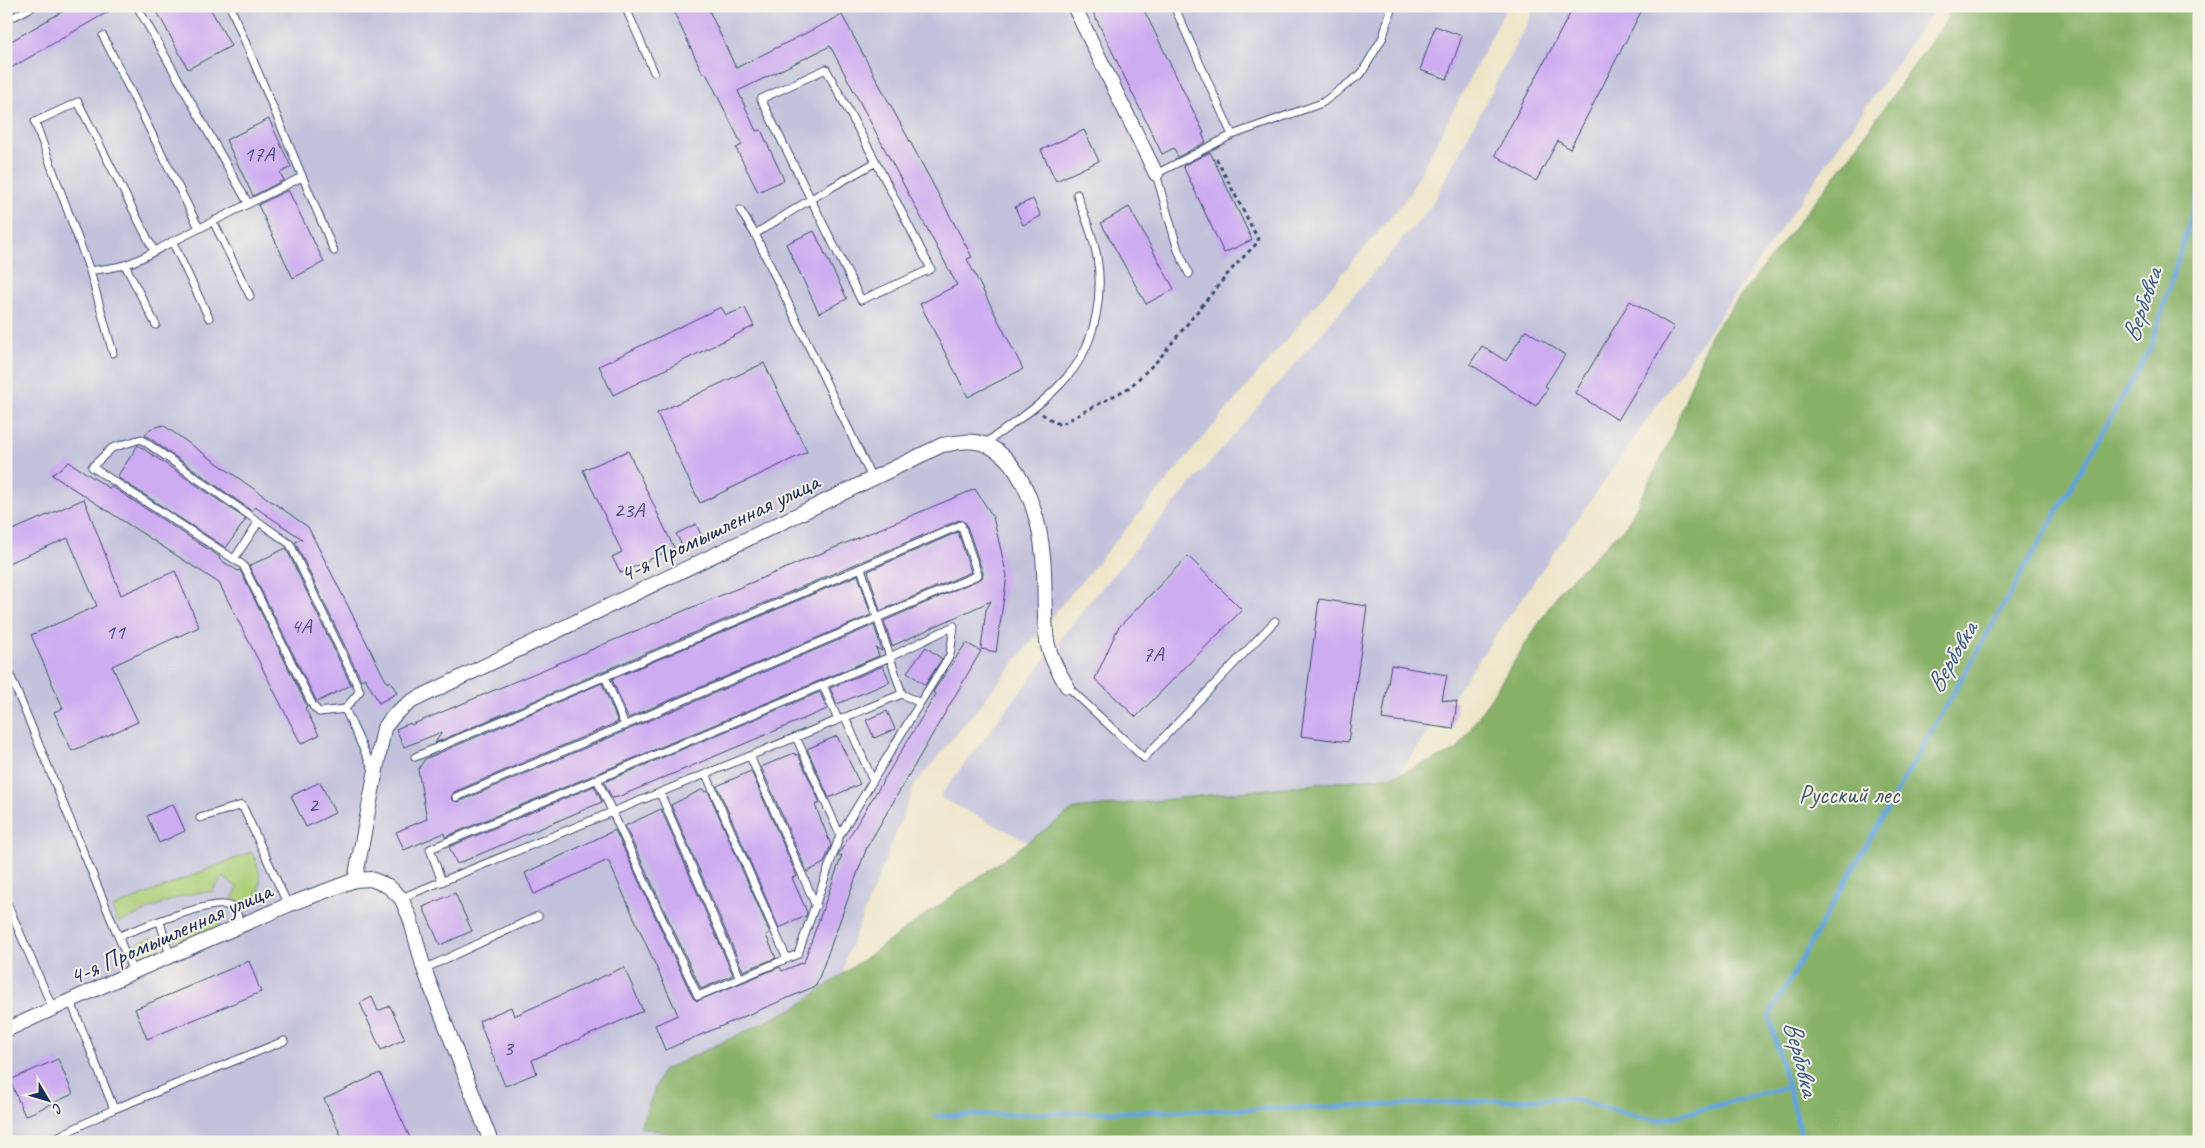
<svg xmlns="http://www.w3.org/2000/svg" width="2205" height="1148" viewBox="0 0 2205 1148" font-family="Caveat,sans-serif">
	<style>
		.industrial { fill: #c2c2dc }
		.green { fill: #abce77; stroke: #637e6a }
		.forest { fill: #88b168; stroke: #527063 }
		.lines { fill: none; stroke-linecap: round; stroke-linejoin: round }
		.stream { stroke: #66a5d8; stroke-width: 5 }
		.building { fill: #cdacf1 }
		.service-casing { stroke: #3b4a6e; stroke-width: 9 }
		.minor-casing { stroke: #3b4a6e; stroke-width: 16 }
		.path { stroke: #3b4a6e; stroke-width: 3; stroke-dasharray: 4 4; stroke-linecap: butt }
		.service { stroke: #fff; stroke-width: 7 }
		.minor { stroke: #fff; stroke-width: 14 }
		.labels { text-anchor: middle; stroke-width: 4; stroke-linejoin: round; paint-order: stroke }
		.number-label { font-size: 22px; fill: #484e83 }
		.street-label { font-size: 25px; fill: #1b2f5e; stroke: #f7f3e8 }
		.park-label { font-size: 25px; fill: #3f5764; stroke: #f7f3e8 }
		.water-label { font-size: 26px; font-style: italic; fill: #355889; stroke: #f7f3e8 }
	</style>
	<rect width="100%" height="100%" fill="#f7f3e8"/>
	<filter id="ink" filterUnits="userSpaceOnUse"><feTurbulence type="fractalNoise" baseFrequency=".02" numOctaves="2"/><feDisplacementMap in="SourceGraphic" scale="10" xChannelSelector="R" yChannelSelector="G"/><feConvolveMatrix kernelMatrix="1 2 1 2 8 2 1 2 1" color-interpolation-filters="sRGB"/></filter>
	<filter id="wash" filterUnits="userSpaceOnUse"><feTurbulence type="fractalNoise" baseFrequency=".0096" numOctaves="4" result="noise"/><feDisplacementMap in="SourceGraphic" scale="20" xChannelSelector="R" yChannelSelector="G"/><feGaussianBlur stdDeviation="1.12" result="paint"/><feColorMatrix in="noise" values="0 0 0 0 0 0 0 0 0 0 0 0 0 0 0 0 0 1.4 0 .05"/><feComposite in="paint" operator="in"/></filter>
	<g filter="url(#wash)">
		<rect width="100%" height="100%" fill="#eee5c8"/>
		<path class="industrial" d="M6,6h1499l-1,7 -95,182 -349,412 -145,178 -69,173 -33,184h-807z
			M1532,6h405l-670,956 -328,-165 147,-191 346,-401 98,-187z"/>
		<path class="green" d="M251,852c10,13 13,39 2,52l-13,-2 -8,-4 6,-10 -15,-11 -11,15c-30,-1 -61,17 -89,29h-6l-5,-13z
			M214,920l5,2 1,5 -40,19 -6,-5 2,-5z
			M150,937l9,5v9l-3,5c-10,4 -19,9 -27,0l1,-9z"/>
		<path class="forest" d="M1952,6h247v1136h-1494l-65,-15 22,-56 136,-65 276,-197 320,-33 63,-26 104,-161 66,-64 42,-82 41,-108 135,-172 102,-144z"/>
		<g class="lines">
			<path class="stream" d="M936,1116l375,-8 257,-10 89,23 131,-34
				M1803,1142l-34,-126 382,-669 48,-156"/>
		</g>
		<g id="blocks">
			<path class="building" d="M72,6h46l-107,62 -5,-8v-16z
				M154,6h55l22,40 -43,23z
				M671,6h36l29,62 106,-53 130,242 -5,2 56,110 -55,28 -48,-93 37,-19 -127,-239 -92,45 18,40 5,-1 23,50 -26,12 -22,-44 6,-3 -36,-72 -3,1z
				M1090,6h52l62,127 -2,1 4,8 -28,15 -4,-9 -12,6z
				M1574,6h70l-74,143 -12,-8 -22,40 -41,-26z
				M1435,26l27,10 -15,43 -27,-9z
				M269,119l22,48 -11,6 4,7 -31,16 -27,-56z
				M1084,130l15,31 -43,20 -15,-31z
				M1210,152l42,88 -28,13 -41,-87z
				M288,190l36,72 -31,16 -35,-73z
				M1033,199l8,17 -18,9 -8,-18z
				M1129,207l45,82 -28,15 -45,-81z
				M814,231l33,68 -28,14 -33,-69z
				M1630,301l44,26 -56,93 -43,-27z
				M721,307l5,8 19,-7 9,18 -141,69 -14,-29z
				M1526,330l39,25 -20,31 3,2 -12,18 -66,-42 12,-18 24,15z
				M764,363l43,89 -107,51 -43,-90z
				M163,425l145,102 79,156 3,-2 7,12 -18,10 -14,-25 -4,2 -66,-138 7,-3 -47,-32 -3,4 -107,-76 5,-6z
				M138,445l108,74 -20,29 -109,-71z
				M628,451l46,97 -53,25 -9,-16 10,-5 -39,-82z
				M69,462l40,26 2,-2 109,71 -1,2 19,12 2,-1 67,136 -2,2 14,27 -18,9 -82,-161 -167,-108z
				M975,489l18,28 14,59 -11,76 -15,-3 5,-39 5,-9 -99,45 -8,-25 98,-43 1,-5 -17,-50 -7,-3 -524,223 7,-11 -38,15 -8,-18 14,-6 1,2z
				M84,499l37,96 54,-24 24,56 -87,39 26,56 -66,29 -18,-39 9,-4 -32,-73 66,-29 -29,-68 -62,26v-31z
				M696,524l8,17 -19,10 -9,-17z
				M958,532l13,40 -91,39 -12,-40z
				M286,548l65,137 -34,17 -68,-136z
				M1188,556l54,54 -106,107 -41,-38 23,-51z
				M858,575l13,40 -243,103 -16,-39z
				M1319,599l48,7 -19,136 -47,-6z
				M874,625l8,26 -6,-3 3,8 -434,181 -1,-4 -40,17 -8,-18 31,-13 -9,-49 7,-11 177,-76 16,39 -164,70 -3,7 7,3z
				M966,643l15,8 -114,196 -51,139 -151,64 -10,-25 23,-10 -70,-155 -74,34 -9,-21 90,-43 78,168 4,3 83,-34 2,4 22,-9 38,-107 -4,2v-2l98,-161 -3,-2z
				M926,647l16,12 -17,26 -18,-13z
				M1391,665l56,10 -5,25 15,2 -4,27 -71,-10z
				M883,666l7,16 -53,22 -7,-16z
				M820,692l7,17 -209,88 -6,1 -8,-16z
				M887,711l8,18 -21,9 -8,-18z
				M837,736l23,48 -31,14 -22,-49z
				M794,753l1,2 3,-1 22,49 -5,2 16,40 -7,18 -17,9 -46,-105z
				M751,771l46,105 -5,2 15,34 -1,4 -27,12 -62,-142z
				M320,782l15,31 -29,14 -15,-31z
				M594,786l8,16 -145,62 -8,-17z
				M703,789l2,3 3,-1 62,142 -4,2 10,23 -33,13 -72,-166z
				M173,804l12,27 -26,12 -12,-27z
				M661,809l72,166 -32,14 -76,-163z
				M455,893l17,38 -32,14 -17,-38z
				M249,961l12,31 -114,47 -12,-30z
				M624,967l19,44 -111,49 5,13 -32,13 -26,-65 32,-14 3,9z
				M372,997l6,14 12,-5 15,33 -24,11 -21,-47z
				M58,1059l15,35 -48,22 -15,-36z
				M380,1073l32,69h-68l-20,-43z"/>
		</g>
	</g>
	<g filter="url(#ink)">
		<use href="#blocks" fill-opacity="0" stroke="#3b4a6e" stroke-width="1"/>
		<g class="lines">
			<defs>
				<path id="service" d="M137,6l111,197
					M230,6l104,245
					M625,6l29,66
					M1174,6l58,129 -76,39 22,76 11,24
					M15,16l19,-10
					M103,36l96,192
					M1232,135l90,-32 39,-29 22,-37 9,-31
					M740,210l15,24 117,244
					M213,221l37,75
					M755,234l56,-35 65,-37 -50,-93 -65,30 100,201 70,-31 -55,-107
					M172,241l37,77
					M154,251l-76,-149 -43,20 55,149c11,-2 24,-3 34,-6 18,-5 35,-17 52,-25 42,-21 84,-42 126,-63
					M125,265l31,60
					M90,271l23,82
					M984,444c28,-20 60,-40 83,-67 30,-34 39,-89 27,-133 -4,-17 -12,-33 -17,-50
					M234,559l24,-36
					M6,665l127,307
					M605,676l20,50
					M823,685l15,35
					M1067,686l77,72 131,-137
					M345,709l15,-18 -70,-147 -149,-105 -29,9 -20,19 151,98 70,141 6,6 26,-3 29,63
					M845,717l28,64
					M796,737l44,98
					M750,756l66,150
					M706,774l81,185
					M597,779l101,217 100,-42 42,-119 80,-132
					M660,793l80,185
					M456,797l522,-222 -17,-50 -100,43
					M200,818l42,-13 46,100
					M442,882l-12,-33 460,-192 64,-31 -4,29 -30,48 -18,-9
					M401,898l501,-204 -41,-126 -446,189
					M6,901l47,108
					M160,922l10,34
					M119,936c19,-7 95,-38 110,-30 8,3 9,11 11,19
					M424,969l114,-53
					M71,1002l43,107
					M47,1142l67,-33 170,-68"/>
				<path id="minor" d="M1074,6l82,168
					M355,880l29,-152 12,-15 16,-12 530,-256c14,-2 28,-6 42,-1 39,14 56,76 59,113 3,28 0,57 4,84 3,17 12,31 20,45
					M6,1030l127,-58 155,-67 67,-25 16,-1 17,7 13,12 9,20 14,51 67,173"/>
			</defs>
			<use href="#service" class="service-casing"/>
			<use href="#minor" class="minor-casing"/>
			<path class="path" d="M1042,414l18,11 70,-38 29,-28 71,-88 29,-30 -44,-85"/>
			<use href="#service" class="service"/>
			<use href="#minor" class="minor"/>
		</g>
	</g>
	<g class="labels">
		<g class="number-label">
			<text x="259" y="161">17А</text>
			<text x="629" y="517">23А</text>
			<text x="301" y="633">4А</text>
			<text x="115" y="639">11</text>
			<text x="1153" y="661">7А</text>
			<text x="313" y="812">2</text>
			<text x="508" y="1055">3</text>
		</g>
		<g class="street-label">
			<text transform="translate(719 527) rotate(-26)" y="9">4-я Промышленная улица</text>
			<text transform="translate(170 933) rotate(-24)" y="9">4-я Промышленная улица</text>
		</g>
		<g class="park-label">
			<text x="1849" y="803">Русский лес</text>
		</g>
		<g class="water-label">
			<text transform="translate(2141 305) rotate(-71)" y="9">Вербовка</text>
			<text transform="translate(1951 657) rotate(-60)" y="9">Вербовка</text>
			<text transform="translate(1802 1058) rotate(76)" y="9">Вербовка</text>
		</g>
	</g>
	<rect width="2205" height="1148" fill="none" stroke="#f7f3e8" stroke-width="25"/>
	<g transform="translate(48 1100) rotate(128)" stroke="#f7f3e8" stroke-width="4" paint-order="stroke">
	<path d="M0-4L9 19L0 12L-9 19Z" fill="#1b2f5e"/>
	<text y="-8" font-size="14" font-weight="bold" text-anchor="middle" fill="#1b2f5e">С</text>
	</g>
</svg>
